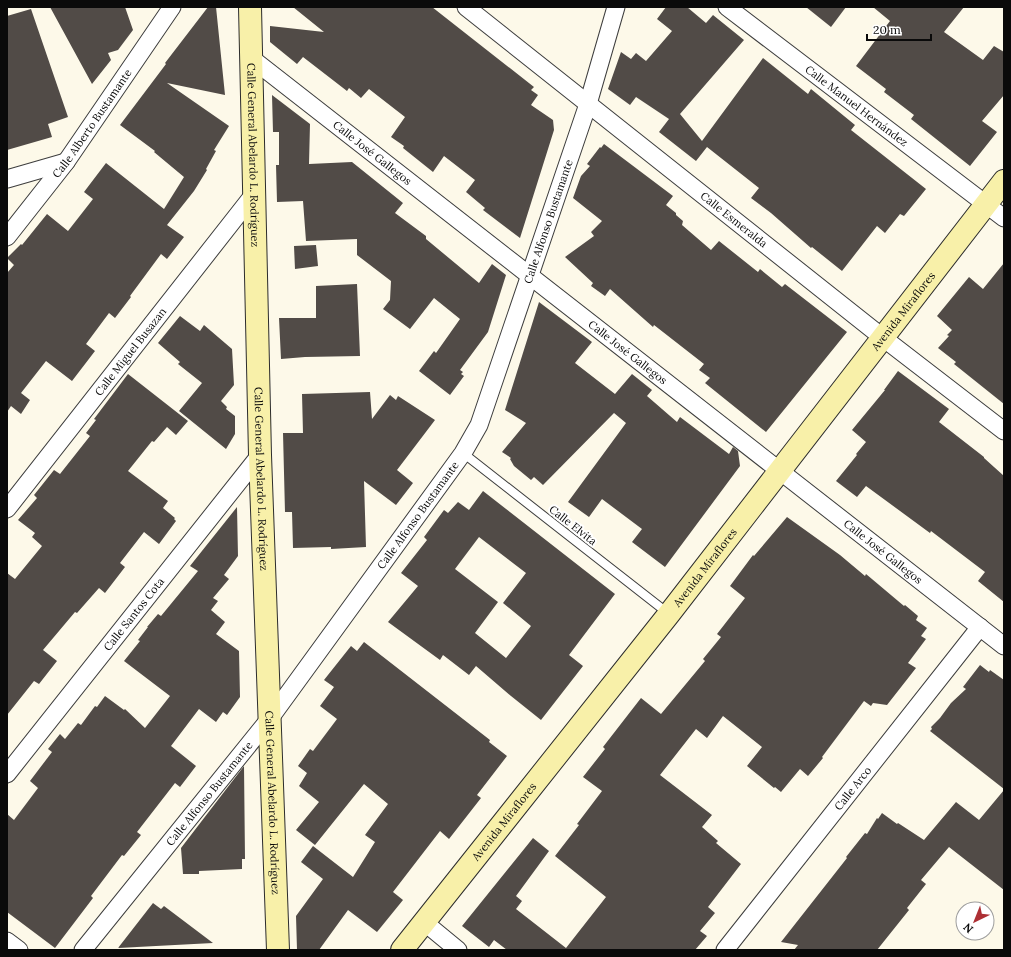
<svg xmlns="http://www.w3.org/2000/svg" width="1011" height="957" viewBox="0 0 1011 957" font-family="Lora,serif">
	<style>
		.building { fill: #514b47; fill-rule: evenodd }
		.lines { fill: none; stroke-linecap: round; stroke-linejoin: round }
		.lane-casing { stroke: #3d3d3d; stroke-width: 10 }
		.street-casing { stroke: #3d3d3d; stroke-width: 19 }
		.secondary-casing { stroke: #2c2c2c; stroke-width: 24 }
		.lane { stroke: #fff; stroke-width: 8 }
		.street { stroke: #fff; stroke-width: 17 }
		.secondary { stroke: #f8f0a9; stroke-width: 22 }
		.labels { text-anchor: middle; stroke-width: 4; stroke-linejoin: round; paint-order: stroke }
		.street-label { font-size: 11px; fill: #0a0a0a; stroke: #fff }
	</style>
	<rect width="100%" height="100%" fill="#fdf9e9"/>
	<path class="building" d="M50,7h75l8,23 -15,20 -10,3 3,7 -19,24z
		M208,7h8l9,88 -58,-12 62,43 -15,24 2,1 -10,18 1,1 -13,21 -27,34 17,12 -17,22 -6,-5 -31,42 1,1 -16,21 -6,-5 -23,31 9,7 -23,30 -26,-20 -25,32 9,7 -9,14 -10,-8 -4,6v-139l7,-8 -7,-7 14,-14 1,1 25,-31 21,17 25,-32 -9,-7 22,-29 58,46 20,-32 -30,-25 1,-1 -35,-26 46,-61 -1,-1z
		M293,7h139l102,80 -3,3 7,5 -7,10 22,15 1,10 -34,108 -37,-28 2,-2 -19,-16 9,-12 -31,-24 -11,16 -30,-24 1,-2 -13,-9 14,-20 -36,-28 -8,9 -12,-10 -2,3 -44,-34 -6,7 -27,-22v-16l54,6z
		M666,7h21l19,16 7,-8 31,25 -64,74 22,27 61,-83 45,36 3,-5 44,36 -4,5 75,59 -22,27 -4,-2 -15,19 -8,-7 -35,45 -30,-24 -1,1 -40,-35 -20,-15 8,-10 -52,-41 -11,14 -37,-29 10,-13 -33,-22 -6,8 -22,-16 13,-37 10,7 5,-6 10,8 26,-30 -15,-12z
		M806,7h40l-15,20z
		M873,7h91l-20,25 39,28 11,-14 10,6v43l-22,26 15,11 -27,34 -59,-47 3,-4 -30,-23 2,-3 -30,-23 34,-45z
		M31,9l37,108 -20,7 4,13 -45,13v-134z
		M272,95l38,29 -1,40 43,-2 51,41 -8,10 31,23v3l53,44 13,-19 14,11 -18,57 -28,38 3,2 -2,2 3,2 -14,19 -31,-24 15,-20 2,2 24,-34 -26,-21 -24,31 -27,-20 7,-9 1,-19 -34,-26v-16l-51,2 -3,-40 -26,1 -1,-37h3v-33h-6z
		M604,144l69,52 -7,9 10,8v2l7,6 -1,4 29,25 8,-9 39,31 2,-3 22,18 3,-3 62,48 -81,100 -61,-49 5,-5 -11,-8 5,-6 -50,-39 -1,2 -43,-38 -5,7 -14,-10 2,-3 -28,-26 29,-21 -3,-4 11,-11 -29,-23 8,-22 9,-10 -3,-2 13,-17 1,1z
		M316,245l2,21 -23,3 -1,-23z
		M1004,263v141l-50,-40 2,-2 -18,-14 11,-12 -2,-1 5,-5 -15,-14 32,-39 14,12z
		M357,284l3,72 -55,1 -24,2 -2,-41h37v-32z
		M539,302l53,40 -17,21 40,31 17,-20 20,16 -5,6 30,26 3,-5 49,37 4,-7 5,4 2,15 -75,101 -33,-25 10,-13 -40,-30 -13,18 -21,-15 58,-79 -12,-10 -71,72 -9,-8 -3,3 -17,-14 -4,-7 1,-1 -9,-6 24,-29 -21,-13z
		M180,316l20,15 4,-6 28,24 2,36 -13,16 6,6 -1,2 9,7v18l-9,15 -47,-38 23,-28 -24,-19 2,-2 -22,-19z
		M898,371l51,38 -10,13 45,35v1l20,18v126l-26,-21 7,-9 -54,-41 -1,2 -64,-47 -9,11 -21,-16 21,-26 -1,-1 10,-12 -14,-12 33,-40h-1z
		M128,374l60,47 -12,14 -9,-8 -13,15 -2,-1 -24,30 40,30 -5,7 12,10 -1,1 2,2 -17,23 -15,-12 -24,31 5,4 -20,26 -6,-5 -22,25 -2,-1 -32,38 14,11 -18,23 -5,-3 -27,34v-142l8,6 27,-33 -10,-9 3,-4 -17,-13 19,-22 -3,-3 20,-25 6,4 30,-38 -4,-3 10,-13 -2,-1z
		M370,392l2,27 18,-24 6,5 2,-4 37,24 -38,50 16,13 -17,22 -32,-24 2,66 -35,2v-2l-38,1 -1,-36h-7l-2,-79h20l-1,-39z
		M483,491l132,103 -46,61 14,11 -42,54 -30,-24 -35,-30 -7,9 -26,-20 -3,5 -52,-38 30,-36 -17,-13 26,-33 -3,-3 20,-27 4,3 10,-11 11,8zM479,537l47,36 -23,30 28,23 -25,32 -31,-25 23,-31 -43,-33z
		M237,507l1,49 -14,19 5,4 -16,19 5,3 -7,9 14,12 -9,12 23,17 1,46 -13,18 -4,-3 -7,10 -17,-13 -28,37 25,20 -16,21 -5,-4 -38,49 4,3 -17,21 -2,-1 -31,41 2,2 -38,50 -48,-36v-98l7,6 24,-32 -8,-7 22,-29 -4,-3 12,-15 5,5 13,-16 3,2 14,-19 2,1 8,-11 19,14 1,-1 20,19 25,-32 -46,-35 16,-20 -2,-1 10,-13h-1l11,-13 3,2 37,-45 -8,-5z
		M787,517l53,38 25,21 1,-2 38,32 1,-1 13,11 -2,4 11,8 -6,8 5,3 -18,24 8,5 -29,37 -14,-2 -2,3 -7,-5 -42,56 1,1 -15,18 -8,-7 -19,23 -6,-5 -1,1 -27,-22 15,-19 -39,-31 -16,22 -11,-9 -36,46 52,40 -10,12 16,14 -2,2 25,21 -33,43 7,6 -15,18 7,5 -12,14h-188l-13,-10 -5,7 -27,-21 71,-88 16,13 -33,45 6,5 -6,8 50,39 40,-51 -51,-41 24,-31 -2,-1 25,-33 -19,-14 22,-28 -2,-2 38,-49 20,16 44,-53 -2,-2 18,-22 -4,-3 28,-36 -15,-12 23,-31 1,1z
		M364,642l126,98 -1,2 18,14 -30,39 4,3 -32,41 -9,-8 -47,61 10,8 -26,32 -29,-22 -29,40h-22l-1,-34 27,-37 -22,-17 12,-16 40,31 22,-35 -10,-7 23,-31 -24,-20 -49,61 -19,-15 23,-28 -20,-16 8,-13 -9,-7 12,-17 3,2 24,-32 -17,-13 14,-19 -10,-7 27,-34 6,5z
		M980,665l9,7 1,-2 14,10v109l-74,-58 2,-2 -1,-2 9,-9 11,-15 15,-14 -3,-2z
		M244,766l1,93h-3v10l-43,2v3h-16l-2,-26z
		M1004,790v100l-55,-43 -28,33 5,4 -19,24 2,2 -32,40h-83l4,-5 -17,-3 66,-84 -1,-1 19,-24 2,1 10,-16 1,1 4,-6 15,11 1,-1 26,17 32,-38 23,18z
		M153,903l8,6 3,-3 49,37 -95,5z"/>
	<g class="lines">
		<defs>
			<path id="lane" d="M463,453l206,161"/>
			<g id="street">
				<path id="s1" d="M466,7l416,330 122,94"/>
				<path id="s2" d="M727,7l277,211"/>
				<path id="s3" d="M251,58l753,588"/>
				<path d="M7,179l59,-17"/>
				<path id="s4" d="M7,237l59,-75 106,-155"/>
				<path id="s5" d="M7,509l247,-315"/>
				<path id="s6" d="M7,774l253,-319"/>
				<path d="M424,922l34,28"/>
				<path d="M7,941l12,9"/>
				<path id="s7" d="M83,950l188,-233 192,-264 16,-28 109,-321 28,-97"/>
				<path id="s8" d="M725,950l255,-323"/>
			</g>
			<g id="secondary">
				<path id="s9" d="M250,7l10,448 18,495"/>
				<path id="s10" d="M402,950l267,-336 335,-433"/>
			</g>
		</defs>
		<use href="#lane" class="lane-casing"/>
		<use href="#street" class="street-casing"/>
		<use href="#secondary" class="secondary-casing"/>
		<use href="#lane" class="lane"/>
		<use href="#street" class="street"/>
		<use href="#secondary" class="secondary"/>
	</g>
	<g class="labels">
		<g class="street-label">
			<text dy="4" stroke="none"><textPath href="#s2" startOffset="163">Calle Manuel Hernández</textPath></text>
			<text dy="4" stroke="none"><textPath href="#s4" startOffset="142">Calle Alberto Bustamante</textPath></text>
			<text dy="4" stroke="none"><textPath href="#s3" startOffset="154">Calle José Gallegos</textPath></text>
			<text dy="4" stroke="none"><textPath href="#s9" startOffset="148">Calle General Abelardo L. Rodríguez</textPath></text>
			<text dy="4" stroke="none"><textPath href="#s1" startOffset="342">Calle Esmeralda</textPath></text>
			<text dy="4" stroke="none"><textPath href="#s7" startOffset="873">Calle Alfonso Bustamante</textPath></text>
			<text dy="4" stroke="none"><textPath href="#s10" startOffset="812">Avenida Miraflores</textPath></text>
			<text dy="4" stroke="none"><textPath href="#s5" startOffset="200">Calle Miguel Busazan</textPath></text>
			<text dy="4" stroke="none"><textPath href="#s3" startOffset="478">Calle José Gallegos</textPath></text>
			<text dy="4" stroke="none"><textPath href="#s9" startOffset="472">Calle General Abelardo L. Rodríguez</textPath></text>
			<text dy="4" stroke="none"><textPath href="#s7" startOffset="549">Calle Alfonso Bustamante</textPath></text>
			<text transform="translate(573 525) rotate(38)" y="4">Calle Elvita</text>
			<text dy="4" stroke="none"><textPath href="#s3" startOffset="802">Calle José Gallegos</textPath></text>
			<text dy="4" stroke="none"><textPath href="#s10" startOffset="488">Avenida Miraflores</textPath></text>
			<text dy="4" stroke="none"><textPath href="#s6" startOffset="204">Calle Santos Cota</textPath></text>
			<text dy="4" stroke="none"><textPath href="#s8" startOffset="206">Calle Arco</textPath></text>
			<text dy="4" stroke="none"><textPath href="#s7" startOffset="201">Calle Alfonso Bustamante</textPath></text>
			<text dy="4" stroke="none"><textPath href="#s9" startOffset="796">Calle General Abelardo L. Rodríguez</textPath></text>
			<text dy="4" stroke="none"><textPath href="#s10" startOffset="164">Avenida Miraflores</textPath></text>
		</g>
	</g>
	<rect width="1011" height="957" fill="none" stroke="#0a0a0a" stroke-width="16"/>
	<g transform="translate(975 921) rotate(223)"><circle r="19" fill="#ffffff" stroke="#9d9d9d"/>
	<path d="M0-3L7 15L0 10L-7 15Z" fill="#ad2f34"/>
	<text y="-6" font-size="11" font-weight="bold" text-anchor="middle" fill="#0a0a0a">N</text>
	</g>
	<path d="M867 34v6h64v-6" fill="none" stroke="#0a0a0a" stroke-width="2"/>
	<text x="873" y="34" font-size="12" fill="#0a0a0a" stroke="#ffffff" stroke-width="3" paint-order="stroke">20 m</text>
</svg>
